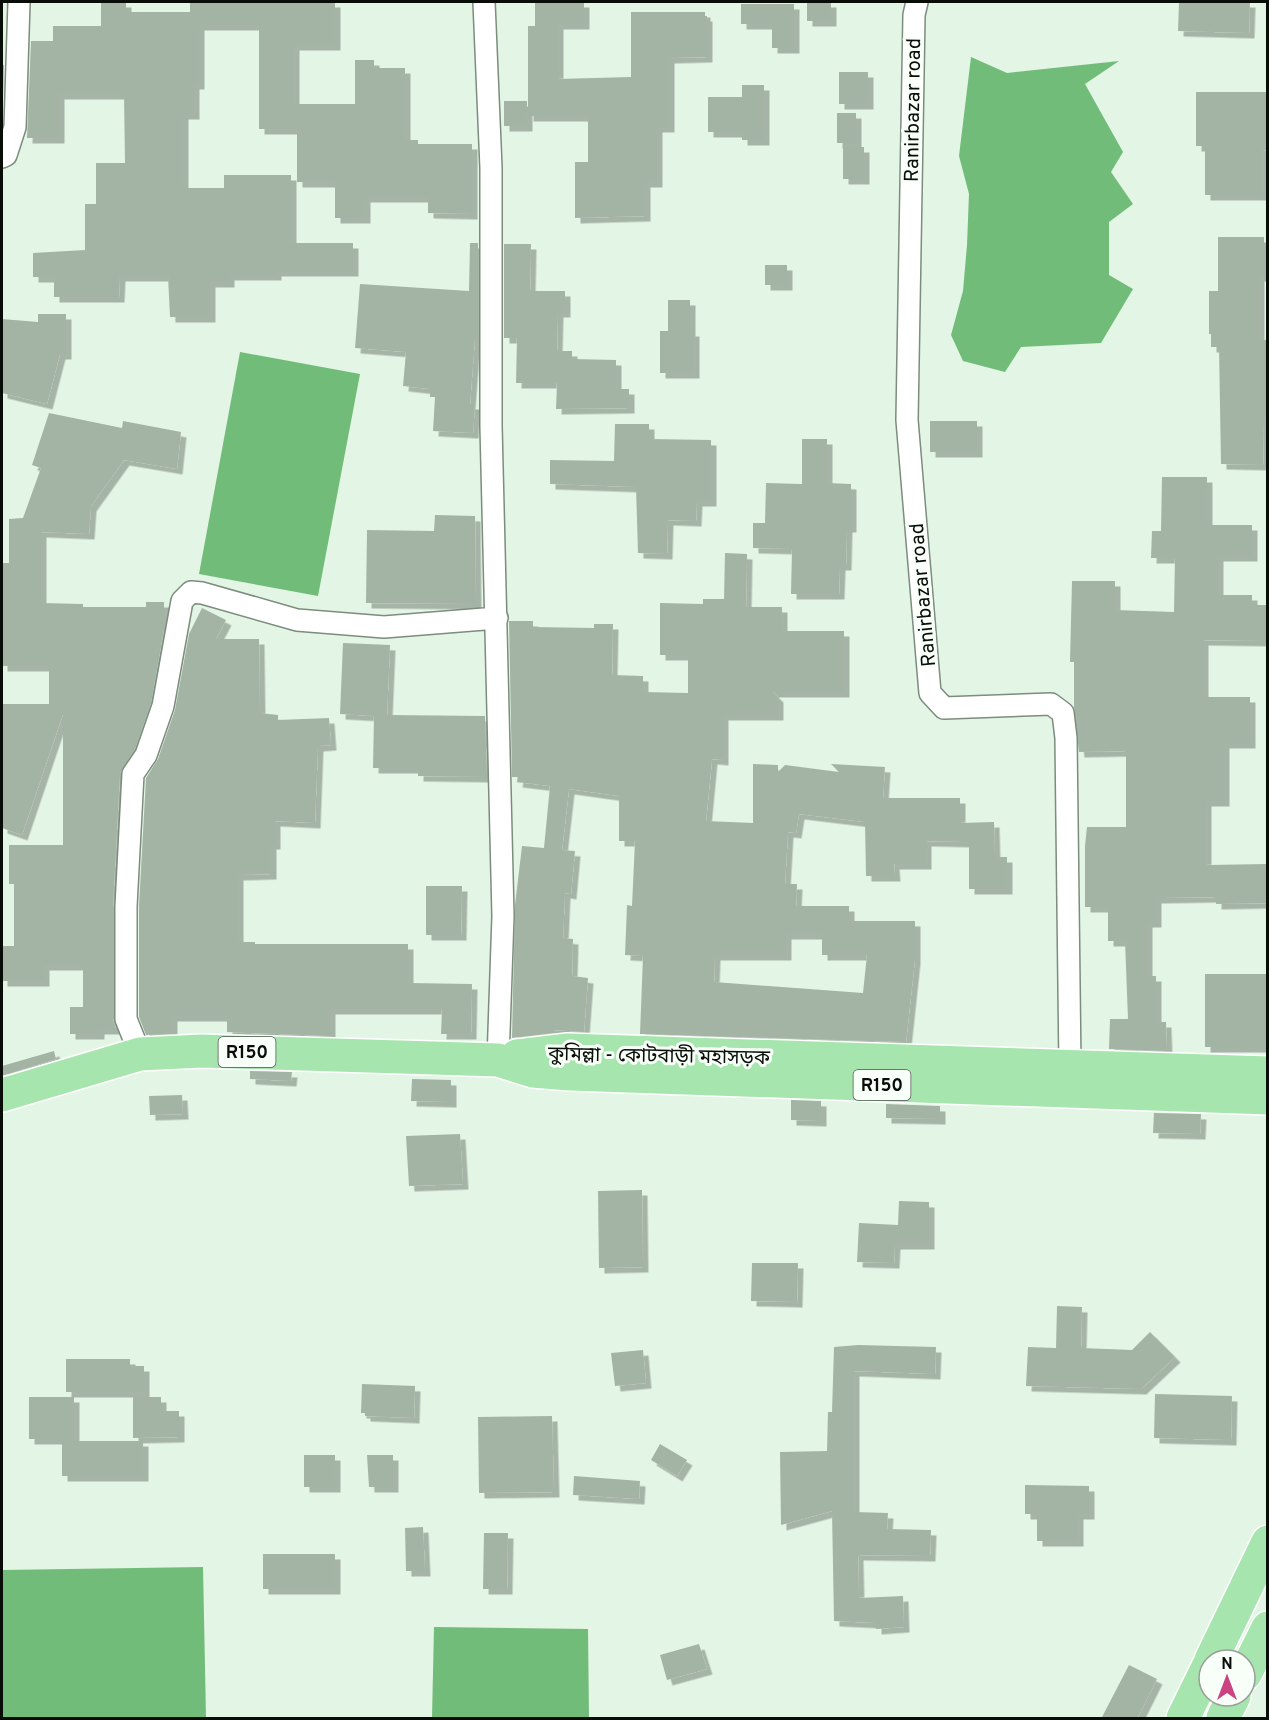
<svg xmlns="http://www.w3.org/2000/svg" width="1269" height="1720" viewBox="0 0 1269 1720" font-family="Overpass,'Noto Sans Bengali',sans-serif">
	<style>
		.water { fill: #72bc79 }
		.building { fill: #a4b4a4; fill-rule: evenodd; filter: url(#shadow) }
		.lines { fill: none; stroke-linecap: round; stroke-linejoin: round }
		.minor-casing { stroke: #7c8c7d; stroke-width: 24 }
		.primary-casing { stroke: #fff; stroke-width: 36 }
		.minor { stroke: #fff; stroke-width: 21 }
		.primary { stroke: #a7e5ae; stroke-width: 33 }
		.labels { text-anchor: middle; stroke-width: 6; stroke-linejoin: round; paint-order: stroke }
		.shield { fill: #f8fff8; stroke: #505650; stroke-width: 1.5 }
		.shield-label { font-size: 18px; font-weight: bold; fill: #080d08 }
		.street-label { font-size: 20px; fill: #080d08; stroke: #f8fff8 }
	</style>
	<defs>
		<filter id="shadow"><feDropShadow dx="5.5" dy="5.5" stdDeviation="0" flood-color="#0004"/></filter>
	</defs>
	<rect width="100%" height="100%" fill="#e3f5e4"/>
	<path class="water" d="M971,57l36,16 112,-12 -34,23 38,68 -12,20 22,32 -24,18v53l24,14 -32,54 -80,4 -16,25 -42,-11 -12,-26 12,-44 4,-46 2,-51 -10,-38z
		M240,352l120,22 -42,222 -119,-22z
		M203,1567l3,151h-204v-148z
		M434,1627l154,2 1,89h-157z"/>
	<path class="building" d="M101,2h25v10h64v-10h145v43h-41v59h61v-44h19v8h31v72h13v4h54v70l-44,-1v-16h-63v21h-30v-36h-38v-53h-38v-104h-60v59h-5v30h-11v74h41v-13h67v68h62v28h-77v4h-47v7h-19v35h-40l-2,-41h-48l-1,21h-65v-20h-21v-24l52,-3v-46h11v-41h29l-1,-69h-65v44h-32l4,-97h22v-15h48z
		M535,2h49v22h-26v55l73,-2v-65h74v4h2v41l-38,1v69h-12v55h-12v34l-70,2v-56h13v-46h-60v-90h7z
		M807,2h24v19h-24z
		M1179,2h71l-1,31 -71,-2z
		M741,4h53v44h-22v-24h-31z
		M2,65h2l-1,35h-1z
		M839,72h29v32h-29z
		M742,85h22v55h-22v-8h-34v-35h34z
		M1196,92h72v58l-6,1v44h-57v-49h-9z
		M504,101h23v25h-23z
		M837,113h19v30h-19z
		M843,147h21v32h-21z
		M1218,237h46v39h-5v64h7l2,31v49h-4l-1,45 -42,-1 -2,-117h-8v-13h-2v-43h9z
		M470,243h8v95h-3l-5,66h5l-2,29 -40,-2 2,-34h-5v-8l-27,-3 3,-34 -51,-4 5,-64 109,7z
		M504,244h27l-1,47h35v21h-7l-1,39h15v8l44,1v29h13v19l-73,1 1,-26h-41l1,-45h-13z
		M765,265h22v20h-22z
		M668,300h22v31h4v42h-34v-42h8z
		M38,314h28v40h-6l-13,50 -45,-11v-74l36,3z
		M49,413l73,15 1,-7 58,11 -4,37 -53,-9 -33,46 -2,28 -48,-2v71l42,1v3h63v-5h18v27l-13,74 -16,46 -15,24 -7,133v113l3,10h-17v5h-29v-27h13v-42h-39v16h-42v-35h12v-62h-5v-39h54v-131l-41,121 -20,-7v-124h47v-38h-47v-103h7v-44l14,-1 18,-50 -9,-3z
		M930,421h47v31h-47z
		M615,424h34v15l62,1v61h-14l-1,20 -28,-1 -1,34 -29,-1 -2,-66 -86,-3v-24l64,1z
		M802,439h25v44l24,1v43h-4l-1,38h-6l-1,29h-48l1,-45 -39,-1v-25h12l1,-40 36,1z
		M1162,477h45v48h45v31h-34v39h34v10h16v36l-65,-1v57h47v46h-26v58h-18v64l62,-1v39l-52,1v-7l-60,1v24h-9v54h9v46h10l1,29 -58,-2 1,-30h18l-3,-78h-17v-34h-23v-61l2,-19h39v-76l-47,1 -5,-45v-45h-4l2,-81h43v29l59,2 1,-54h-24l1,-27h9z
		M435,515l40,1 1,88 -110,-1 1,-73 67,1z
		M725,553l22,1 -1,53h36v24h62v61h-71l5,5v18h-55v45l-11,-1 -6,62 47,2v-59l25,1v7l7,-7 54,7 -8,-8 54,3 -2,31h77v25l34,-1 1,35h12v32h-38v-47l-43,-1v23h-32l1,12h-29l-1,-54 -66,-8 -3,19 -8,-1 -3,52h12l-1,22h53v15h66v38l-9,83 -266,-8 3,-78 -18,-1 2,-50 5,1 3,-65h-16v-45l-50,-7 -7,61 13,1 -4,43 -6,-1 -2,45 10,1 -1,37 16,2 -4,54 -30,-2v3l-42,5 3,-133 7,-59 22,2 6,-62 -33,-4 1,-5h-6l-3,-156h24v6l61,1v-4h19l-1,51 31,1v16l45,1v-38h-28v-52l43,1v-5h21zM786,934h36v21h45l-4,38 -149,-11 1,-27h71z
		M202,608l24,12 -10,19h43l1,74 18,2v5l51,-2 2,27 -13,1 -3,77 -40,-2v23h-4v30l-33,1v67h17v2h153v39l64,1 -1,50h-30l1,-25h-112v27l-103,-4v-16h-55v18l-26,1 -7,-18v-111l7,-128 12,-19 17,-49 14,-76z
		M343,643l47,2 -3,70 98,1 2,61 -69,-1v-8h-45l1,-52 -34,-2z
		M426,886h36l-1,49h-35z
		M1205,974h61v73h-61z
		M54,1051l2,8 -54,17v-10z
		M250,1071l42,1 -1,9 -41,-2z
		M412,1079l39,1v22l-40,-1z
		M182,1095l1,19 -33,1 -1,-19z
		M791,1100l30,1v20l-30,-1z
		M886,1104l54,2v13l-54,-1z
		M1154,1113l47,1 -1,20 -47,-1z
		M460,1134l3,50 -54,2 -3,-50z
		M642,1190l1,77 -44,1 -1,-77z
		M899,1201l30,1v42h-34l-1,19 -37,-1 2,-39 39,2z
		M752,1263h46l-1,39 -46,-1z
		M1057,1306l25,1 -1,41 51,2 18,-18 25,25 -34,32 -115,-3 2,-39 28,1z
		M858,1345l78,2 -1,27 -81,-3v141l34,1 -1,16 44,1 -1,26 -72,-1 1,43 44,-2 1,31 -28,2v-6l-42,-2 -2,-110 -51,14 -1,-73 47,-1 1,-39h4l2,-65z
		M643,1350l3,33 -31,3 -4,-33z
		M66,1359h64v7h14v26h-78z
		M362,1384l53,2 -1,32 -49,-2v-3h-4z
		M1155,1394l77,2 -1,44 -77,-2z
		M29,1397h45v42h-45z
		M133,1397h28v14h18v26l-46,1z
		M552,1416l2,76 -75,1 -1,-76z
		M62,1441h81v35h-81z
		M660,1444l27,16 -10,16 -26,-16z
		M304,1455h31v32h-31z
		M367,1455h26v32h-24z
		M574,1476l66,5 -1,18 -66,-4z
		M1025,1485l64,1v28h-11v27h-41v-27h-12z
		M423,1527l2,44h-19l-1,-43z
		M484,1533h24l-1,56h-24z
		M263,1554h72v35h-72z
		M699,1644l8,25 -40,11 -7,-25z
		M1129,1665l28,14 -20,40h-36z"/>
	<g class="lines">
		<defs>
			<path id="minor" d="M484,2l7,166v258l12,490 -5,144
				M917,2l-3,13 -7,405 23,273 14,15 107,-4 12,9 3,25 4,330
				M2,157l4,-2 9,-28 4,-125
				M140,1054l-14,-35v-113l7,-132 13,-19 17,-49 19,-105 9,-9 11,1 95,27 87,7 113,-9"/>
			<path id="primary" d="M517,1056l51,-6 700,23
				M2,1095l138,-41 62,-3 296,9 35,11 37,3 698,24
				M1211,1660l57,-118
				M1245,1674l23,-46
				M1183,1718l26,-53
				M1223,1718l11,-22"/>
		</defs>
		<use href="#minor" class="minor-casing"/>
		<use href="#primary" class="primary-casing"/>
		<use href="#minor" class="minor"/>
		<use href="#primary" class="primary"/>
	</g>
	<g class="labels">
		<g class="shield">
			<rect x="218.5" y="1037" width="57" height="30" rx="4.5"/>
			<rect x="853.5" y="1070" width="57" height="30" rx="4.5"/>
		</g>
		<g class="shield-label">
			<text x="247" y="1058">R150</text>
			<text x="882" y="1091">R150</text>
		</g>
		<g class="street-label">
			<text transform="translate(912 110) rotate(-89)" y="7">Ranirbazar road</text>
			<text transform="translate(922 595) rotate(-95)" y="7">Ranirbazar road</text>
			<text transform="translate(659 1055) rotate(1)" y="7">কুমিল্লা - কোটবাড়ী মহাসড়ক</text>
		</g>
	</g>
	<rect width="1269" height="1720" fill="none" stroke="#080d08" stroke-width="6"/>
	<g transform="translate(1227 1678)"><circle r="28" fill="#f8fff8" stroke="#989e98" stroke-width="1.5"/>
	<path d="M0-4.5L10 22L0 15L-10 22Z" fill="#cb4380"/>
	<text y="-9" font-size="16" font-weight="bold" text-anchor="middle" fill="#080d08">N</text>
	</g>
</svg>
